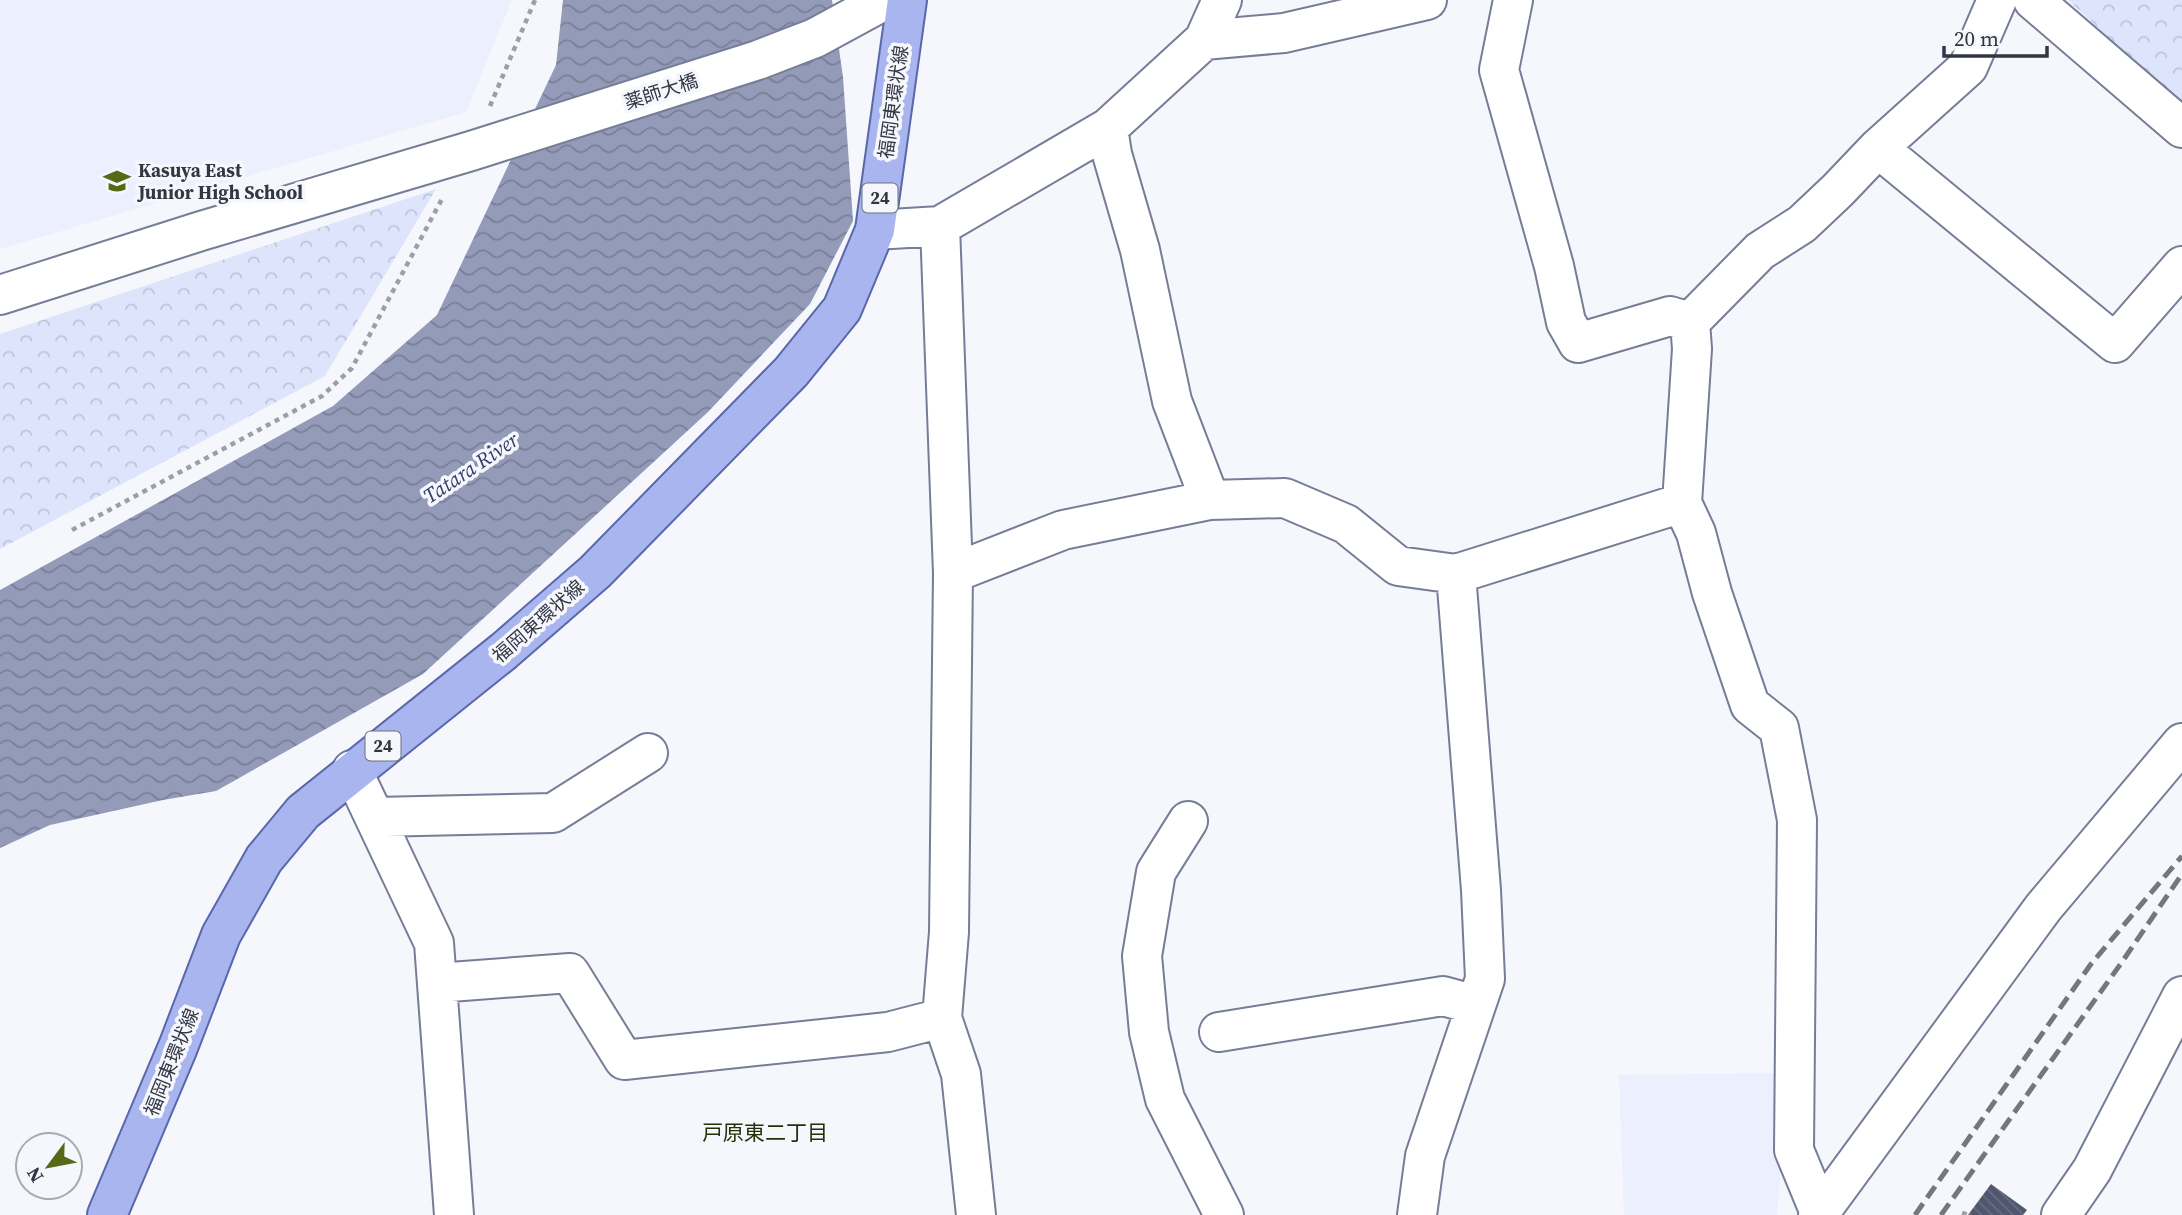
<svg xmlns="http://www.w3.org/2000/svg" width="2182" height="1215" viewBox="0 0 2182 1215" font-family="'Source Serif 4','Noto Sans JP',serif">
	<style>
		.built { fill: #ebeffe }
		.park { fill: url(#park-crowns) }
		.water { fill: url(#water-waves) }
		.building { fill: url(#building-back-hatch) }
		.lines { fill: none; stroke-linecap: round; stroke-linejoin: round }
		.minor-casing { stroke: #767d97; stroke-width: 42 }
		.major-casing { stroke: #5a68ab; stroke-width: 42 }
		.path { stroke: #9c9fa7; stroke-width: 4.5; stroke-dasharray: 5 5; stroke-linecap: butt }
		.minor { stroke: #fff; stroke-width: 38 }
		.major { stroke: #a9b5ef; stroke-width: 38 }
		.rail { stroke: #737780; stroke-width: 5; stroke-dasharray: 14 7; stroke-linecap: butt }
		.labels { text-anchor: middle; stroke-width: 7; stroke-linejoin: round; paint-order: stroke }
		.shield { fill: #f5f7fd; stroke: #6d717a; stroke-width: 2 }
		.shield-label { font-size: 18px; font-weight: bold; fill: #333742 }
		.street-label { font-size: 19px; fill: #333742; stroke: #f5f7fd }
		.poi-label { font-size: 19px; font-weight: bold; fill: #333742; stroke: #f5f7fd; text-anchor: start }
		.water-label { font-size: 21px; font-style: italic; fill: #333c67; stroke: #f5f7fd }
		.neighbourhood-label { font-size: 21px; fill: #252f08; stroke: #f5f7fd }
	</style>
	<defs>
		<pattern id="park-crowns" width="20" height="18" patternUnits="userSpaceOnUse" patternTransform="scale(1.75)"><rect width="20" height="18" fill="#dde4fc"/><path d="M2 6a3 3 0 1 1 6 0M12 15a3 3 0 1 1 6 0" fill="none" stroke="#bec4d9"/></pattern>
		<pattern id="water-waves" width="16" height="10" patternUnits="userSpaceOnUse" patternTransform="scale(1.75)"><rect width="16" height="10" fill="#939bb9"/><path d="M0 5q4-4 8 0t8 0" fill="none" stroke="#797f98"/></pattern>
		<pattern id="building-back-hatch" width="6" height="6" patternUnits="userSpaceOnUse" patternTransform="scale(1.75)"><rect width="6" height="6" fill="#50566e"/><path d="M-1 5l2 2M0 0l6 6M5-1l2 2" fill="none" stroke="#676c80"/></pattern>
	</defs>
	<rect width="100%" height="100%" fill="#f5f7fd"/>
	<path class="built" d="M0,0h512l-46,112 -466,137z
		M1788,1073l-11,142h-153l-5,-140z"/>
	<path class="park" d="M2068,0h114v106z
		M436,189l-111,187 -325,173v-215z"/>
	<path class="water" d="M563,0h269l11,77 10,144 -43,83 -102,108 -285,262 -207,117 -53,9 -113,25 -50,23v-258l333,-184 104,-91 119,-250z"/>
	<path class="building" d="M1991,1184l36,26 -4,5h-55z"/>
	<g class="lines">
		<defs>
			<path id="minor" d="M1513,0l-14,70 55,196 12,56 12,21 92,-27 20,6 2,27 -10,154 14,30 16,60 38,112 29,23 18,92 -3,330 26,63
				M2033,0l149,128
				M1204,40l80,-7 143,-33
				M1108,128l4,26 28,96 32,151 38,99
				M1878,148l237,195 67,-77
				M940,226l13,347 -4,359 -7,86 19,56 15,141
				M875,230l65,-4 168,-98 96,-88 18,-40
				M0,295l201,-64 270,-80 287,-91 57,-22 70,-38
				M1690,322l70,-71 42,-27 36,-34 40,-42 90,-81 29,-67
				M953,573l110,-43 147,-30 75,-2 61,26 52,42 58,8 226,-71
				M352,770l82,173 20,272
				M375,817l178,-4 95,-60
				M1188,821l-32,51 -14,84 7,76 16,67 59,116
				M437,983l133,-10 54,87 264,-28 54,-14
				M1219,1032l224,-36 33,9
				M1417,1215l8,-59 60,-177 -4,-89 -25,-316
				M1818,1215l225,-307 139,-165
				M2061,1215l31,-45 90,-174"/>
			<path id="major" d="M107,1215l71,-168 43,-112 43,-76 39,-47 201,-161 91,-79 196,-200 51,-63 33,-79 32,-230"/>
		</defs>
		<use href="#minor" class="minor-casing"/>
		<use href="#major" class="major-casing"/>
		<path class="path" d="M490,106l45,-106
			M72,530l250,-134 30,-28 91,-171
			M1962,1213l7,2"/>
		<use href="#minor" class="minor"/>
		<use href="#major" class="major"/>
		<path class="rail" d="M1915,1215l176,-251 91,-108
			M1941,1215l181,-253 60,-88"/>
	</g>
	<defs>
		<symbol id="school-bare" viewBox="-9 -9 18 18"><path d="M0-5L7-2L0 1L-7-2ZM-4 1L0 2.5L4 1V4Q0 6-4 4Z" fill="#556917" stroke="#f5f7fd" stroke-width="2.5" paint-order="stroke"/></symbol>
	</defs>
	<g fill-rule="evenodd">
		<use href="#school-bare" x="98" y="162" width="38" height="38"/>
	</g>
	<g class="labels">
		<g class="shield">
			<rect x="862.5" y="183.5" width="35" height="29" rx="5"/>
			<rect x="365.5" y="731.5" width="35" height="29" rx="5"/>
		</g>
		<g class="shield-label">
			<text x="880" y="204">24</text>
			<text x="383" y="752">24</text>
		</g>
		<g class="street-label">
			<text transform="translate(661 91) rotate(-18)" y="7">薬師大橋</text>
			<text transform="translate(893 102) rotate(-82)" y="7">福岡東環状線</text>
			<text transform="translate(538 621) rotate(-41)" y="7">福岡東環状線</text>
			<text transform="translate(171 1062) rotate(-68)" y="7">福岡東環状線</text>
		</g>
		<g class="poi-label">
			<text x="138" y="177">Kasuya East<tspan x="138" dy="22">Junior High School</tspan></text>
		</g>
		<g class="water-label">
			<text transform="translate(471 468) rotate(-34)" y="7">Tatara River</text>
		</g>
		<g class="neighbourhood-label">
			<text x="765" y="1140">戸原東二丁目</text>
		</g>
	</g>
	<g transform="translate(49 1166) rotate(238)"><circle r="33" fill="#f5f7fd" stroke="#a7aab2" stroke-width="2"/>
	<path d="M0-5L12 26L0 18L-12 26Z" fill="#556917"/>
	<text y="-10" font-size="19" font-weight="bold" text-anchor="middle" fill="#333742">N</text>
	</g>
	<path d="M1944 46v10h103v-10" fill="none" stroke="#333742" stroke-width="3.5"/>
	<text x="1954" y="46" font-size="21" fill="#333742" stroke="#f5f7fd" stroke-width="5" paint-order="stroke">20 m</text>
</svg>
